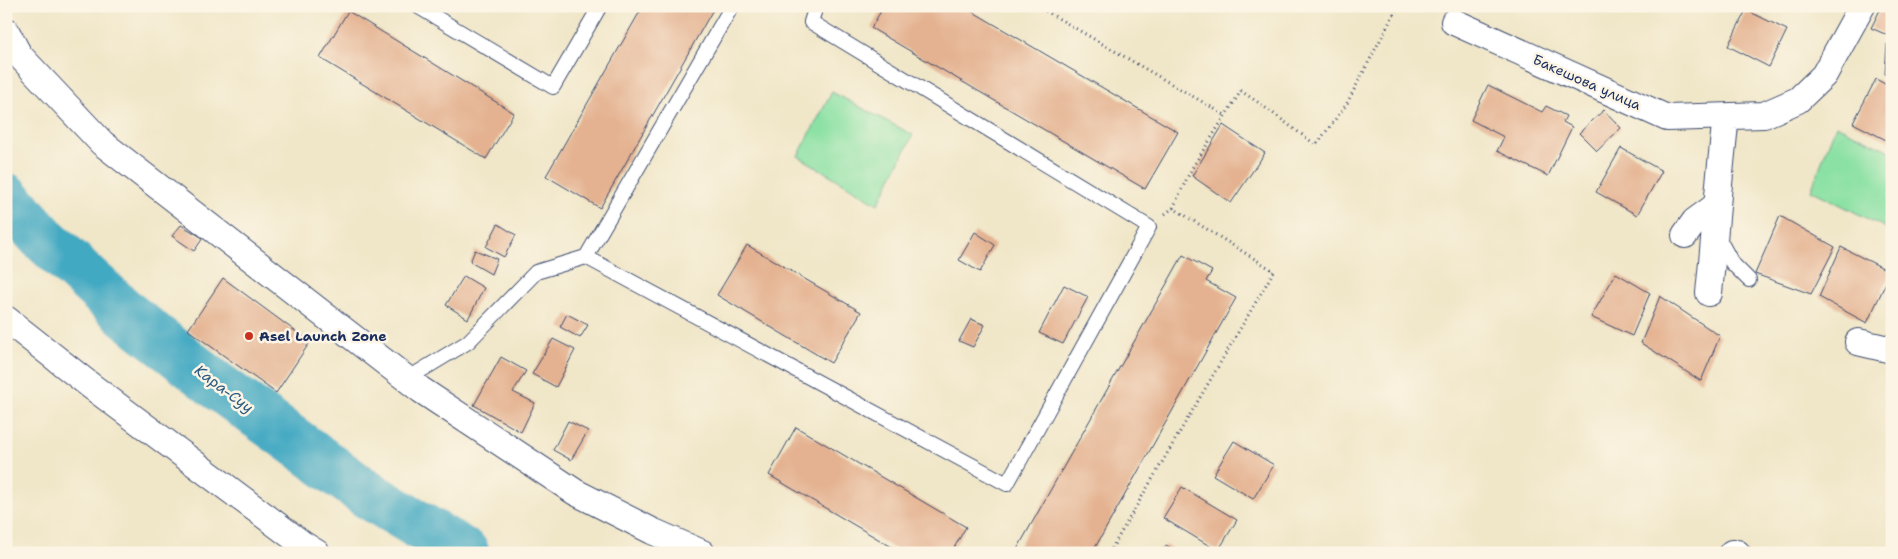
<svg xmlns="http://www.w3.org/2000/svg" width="1898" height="559" viewBox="0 0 1898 559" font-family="'Shantell Sans',sans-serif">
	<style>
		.green { fill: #8be1a4; stroke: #538881 }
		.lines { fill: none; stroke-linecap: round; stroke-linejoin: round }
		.river { stroke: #42a9c2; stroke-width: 49 }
		.building { fill: #e4b291 }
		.lane-casing { stroke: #3b4a6e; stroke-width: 16 }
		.street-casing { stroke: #3b4a6e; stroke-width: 28 }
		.path { stroke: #3b4a6e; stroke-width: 3; stroke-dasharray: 1 4; stroke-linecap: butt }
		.lane { stroke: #fff; stroke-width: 14 }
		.street { stroke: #fff; stroke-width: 26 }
		.poi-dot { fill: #c8321e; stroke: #fcf5e5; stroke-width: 2 }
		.labels { text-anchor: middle; stroke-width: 5; stroke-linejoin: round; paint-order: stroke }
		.street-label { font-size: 14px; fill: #1b2f5e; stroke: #fcf5e5 }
		.poi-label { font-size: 14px; font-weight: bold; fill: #1b2f5e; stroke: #fcf5e5; text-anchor: start }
		.water-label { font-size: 15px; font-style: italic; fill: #295a81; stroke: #fcf5e5 }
	</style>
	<rect width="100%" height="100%" fill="#fcf5e5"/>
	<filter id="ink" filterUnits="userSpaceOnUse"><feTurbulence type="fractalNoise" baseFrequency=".02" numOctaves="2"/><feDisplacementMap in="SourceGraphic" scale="10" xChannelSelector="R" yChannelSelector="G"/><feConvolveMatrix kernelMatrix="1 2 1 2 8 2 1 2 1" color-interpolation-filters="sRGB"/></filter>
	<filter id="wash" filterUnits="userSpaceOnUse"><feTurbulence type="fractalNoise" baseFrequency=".0096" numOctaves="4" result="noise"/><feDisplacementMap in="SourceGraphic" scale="20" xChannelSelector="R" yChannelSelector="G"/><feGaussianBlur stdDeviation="1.12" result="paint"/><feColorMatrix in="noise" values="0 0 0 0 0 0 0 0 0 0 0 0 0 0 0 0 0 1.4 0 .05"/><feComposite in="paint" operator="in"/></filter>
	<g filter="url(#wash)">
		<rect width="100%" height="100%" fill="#f0e6c8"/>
		<path class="green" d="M832,92l81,43 -35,69 -80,-48z
			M1836,125l56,27v79l-81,-41z"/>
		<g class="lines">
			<path class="river" d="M6,197l36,40 84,77 89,70 152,110 98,59"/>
		</g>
		<g id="blocks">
			<path class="building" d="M643,6h72l-115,202 -54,-32z
				M884,6h79l215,126 -33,57 -274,-161z
				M1882,6h10v31l-21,-9z
				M1746,10l41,20 -18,37 -41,-21z
				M348,11l166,102 -28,46 -166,-101z
				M1887,44l5,2v32l-7,-4z
				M1876,79l16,9v55l-39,-20z
				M1488,85l54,27 4,-6 20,10 -3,6 9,5 -24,49 -51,-25 7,-14 -33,-17z
				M1604,110l17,18 -24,23 -18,-18z
				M1223,125l42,28 -34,50 -39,-27z
				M1621,148l41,23 -25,44 -41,-23z
				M1780,216l55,31 -24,47 -56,-20z
				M498,224l18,11 -12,22 -18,-10z
				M181,225l22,13 -9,13 -22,-15z
				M975,232l20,13 -15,27 -21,-12z
				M747,245l114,67 -30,51 -114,-68z
				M1841,247l50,25 -24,51 -48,-26z
				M475,250l22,9 -6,15 -21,-12z
				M1183,255l29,16 -6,10 30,17 -144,255h-77z
				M1616,273l34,20 -18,43 -41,-19z
				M464,276l20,12 -16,31 -22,-14z
				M223,278l87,64 -34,51 -88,-63z
				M1064,285l24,12 -25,47 -24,-11z
				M1660,296l60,40 -19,45 -60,-38z
				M567,314l21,11 -8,13 -20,-11z
				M971,319l14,6 -12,22 -14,-6z
				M553,339l22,11 -19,37 -24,-13z
				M501,357l25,14 -13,21 22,11 -14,29 -47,-27z
				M568,421l20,10 -17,29 -18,-10z
				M796,427l170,100 -15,26h-49l-133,-78z
				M1234,441l40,24 -21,34 -40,-24z
				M1182,487l55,33 -19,31 -55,-33z
				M1166,545l12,8h-17z"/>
		</g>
	</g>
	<g filter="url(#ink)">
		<use href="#blocks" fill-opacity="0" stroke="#3b4a6e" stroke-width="1"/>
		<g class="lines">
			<defs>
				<path id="lane" d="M417,6l136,81 47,-81
					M1718,237l14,26 17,17
					M586,257l146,-251
					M407,379l61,-37 68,-70 50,-15 421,227 142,-257 -338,-205 5,-16"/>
				<path id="street" d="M1454,22l213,96 97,-3 34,-15 26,-25 38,-69
					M6,31l13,24 83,88 319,247 154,102 77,39 50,22
					M1685,235l10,-14 22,-16
					M1709,293c6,-59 10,-118 17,-176
					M6,319l85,67 210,157 16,10
					M1858,342l34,8
					M1732,553h5"/>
			</defs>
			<use href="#lane" class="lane-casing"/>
			<use href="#street" class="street-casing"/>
			<path class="path" d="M1037,6l188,109
				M1165,214l8,-6 19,-40 49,-77 18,12 57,42 30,-40 52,-99
				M1109,553l165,-282 -101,-63"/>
			<use href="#lane" class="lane"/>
			<use href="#street" class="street"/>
		</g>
	</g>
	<circle class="poi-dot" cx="249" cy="336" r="5"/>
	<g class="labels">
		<g class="street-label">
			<text transform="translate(1587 82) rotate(24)" y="5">Бакешова улица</text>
		</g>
		<g class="poi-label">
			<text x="259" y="341">Asel Launch Zone</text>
		</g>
		<g class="water-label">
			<text transform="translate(224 389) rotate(37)" y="5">Кара-Суу</text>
		</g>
	</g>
	<rect width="1898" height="559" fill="none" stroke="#fcf5e5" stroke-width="25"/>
</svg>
